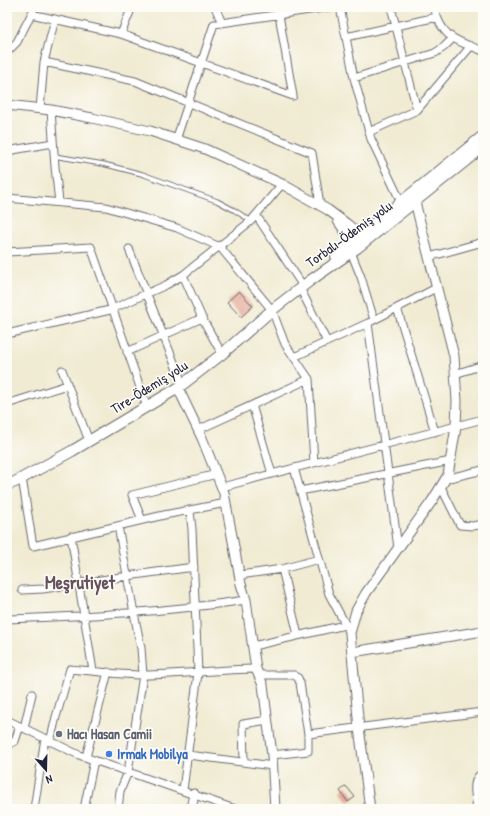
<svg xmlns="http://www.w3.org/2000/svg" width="490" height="816" viewBox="0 0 490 816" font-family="'Patrick Hand',sans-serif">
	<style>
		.building { fill: #e5a99a }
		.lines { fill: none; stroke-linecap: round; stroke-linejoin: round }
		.service-casing { stroke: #6a6870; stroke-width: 5.5 }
		.minor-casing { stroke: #6a6870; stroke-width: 9 }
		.tertiary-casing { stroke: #6a6870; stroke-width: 11 }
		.secondary-casing { stroke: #6a6870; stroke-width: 12 }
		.service { stroke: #fff; stroke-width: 3.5 }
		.minor { stroke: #fff; stroke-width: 7 }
		.tertiary { stroke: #fff; stroke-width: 9 }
		.secondary { stroke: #fff; stroke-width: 10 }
		.worship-dot { fill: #6b7280; stroke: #fdfcf7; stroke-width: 1.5 }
		.shop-dot { fill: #3f7fe0; stroke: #fdfcf7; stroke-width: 1.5 }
		.labels { text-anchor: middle; stroke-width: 3.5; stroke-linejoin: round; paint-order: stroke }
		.street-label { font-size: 14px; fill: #22223b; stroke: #fdfcf7 }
		.worship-label { font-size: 14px; font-weight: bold; fill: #5b616d; stroke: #fdfcf7; text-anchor: start }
		.shop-label { font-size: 14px; font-weight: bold; fill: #366cbe; stroke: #fdfcf7; text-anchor: start }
		.district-label { font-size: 18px; font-weight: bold; fill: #66515c; stroke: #fdfcf7 }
	</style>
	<rect width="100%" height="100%" fill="#fdfcf7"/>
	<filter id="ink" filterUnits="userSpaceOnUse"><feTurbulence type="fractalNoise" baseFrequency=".025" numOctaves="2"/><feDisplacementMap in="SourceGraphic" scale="8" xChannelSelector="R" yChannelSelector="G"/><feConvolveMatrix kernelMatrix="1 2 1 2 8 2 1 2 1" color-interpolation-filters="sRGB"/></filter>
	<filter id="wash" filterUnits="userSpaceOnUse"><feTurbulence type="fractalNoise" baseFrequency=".012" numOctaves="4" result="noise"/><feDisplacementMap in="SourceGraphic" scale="16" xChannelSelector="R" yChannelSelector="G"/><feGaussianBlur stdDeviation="0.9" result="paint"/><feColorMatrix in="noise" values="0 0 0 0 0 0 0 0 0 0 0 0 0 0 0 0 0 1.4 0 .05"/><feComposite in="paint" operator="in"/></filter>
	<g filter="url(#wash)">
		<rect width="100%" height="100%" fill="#f0ebd2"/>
		<g id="blocks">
			<path class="building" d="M239,291l14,15 -12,11 -14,-15z
				M346,786l9,11 -7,5 -8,-11z"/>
		</g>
	</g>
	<g filter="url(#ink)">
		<use href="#blocks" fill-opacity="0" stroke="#6a6870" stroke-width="1"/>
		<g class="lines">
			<defs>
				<path id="service" d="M54,156l49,8 39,10 75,27 17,9 17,11"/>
				<path id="minor" d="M215,7l7,16
					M340,7l14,71 17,61 30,63
					M434,7c8,32 22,33 49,44
					M31,14l90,20 11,-27
					M121,34l172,62 -14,-81 -2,-8
					M346,37l91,-20
					M7,52l10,-10 18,-35
					M44,62l91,19 177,72 8,52
					M354,78l81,-25 9,-6 9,-9
					M40,109l4,-47 11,-43
					M51,110l4,57 4,35
					M417,110l54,-64
					M369,132l48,-22 -26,-103
					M176,140l38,-116 116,-17
					M7,151l46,-8
					M7,198l99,9 71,21 43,19 52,63 13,34 24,35 5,84
					M256,215l47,71
					M129,249l54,136
					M7,252l84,-5 56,160
					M351,252l10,25 13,43
					M429,257l54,-15
					M183,275l19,43 20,36
					M300,288l27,54
					M397,308l38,124
					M7,334l103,-24 56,-25 17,-10 68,-54 31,-37
					M127,352l75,-34
					M294,357l74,-34
					M62,370l27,71
					M455,374l28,-9
					M7,404l60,-19
					M252,405l20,69
					M198,430l111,-51
					M294,468l35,126 21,39
					M22,478l11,68 131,-31 62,-12
					M445,479l38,-9
					M222,487l261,-68
					M441,487l19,38 13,1 10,-2
					M300,491l151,-30
					M142,520l-10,-25 85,-21
					M118,526l16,87 7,35 2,27 -15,97 -8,19 -2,18
					M71,536l22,135
					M398,548l-30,-225 68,-35
					M282,569l37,-10
					M240,575l42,-6 16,66
					M22,590l21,-1 84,-13 67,-9
					M7,619c80,-3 160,-7 239,-19
					M253,646l92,-21
					M259,675h35l4,3 2,5 8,51 175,-22
					M7,720l72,35 156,54
					M24,728l8,-34
					M50,742l6,-25 14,-48c24,2 49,6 73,6 38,0 75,-6 113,-6
					M8,745l7,-4 5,-15
					M188,755l85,11
					M272,755l36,-4v-17
					M86,757l22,-85
					M244,762l-1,-38 25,-4
					M183,790l15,-117 -6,-144 -2,-18
					M34,809l11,-71
					M84,809l10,-49
					M477,809c-1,-11 -7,-31 6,-36"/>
				<path id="tertiary" d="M7,105l44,5 41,8 58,13 55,18 77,35 46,26 19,14 13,11 4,6
					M338,221l18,26
					M178,388l24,50 22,55 17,91 5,16 10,69 7,16 9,70 3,54
					M352,652l131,-21
					M191,809l3,-15
					M370,809l-11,-81 -9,-95 6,-22 10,-18 66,-92 16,-26 8,-48 1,-26 -3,-45 -39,-154"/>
				<path id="secondary" d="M336,256l18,-16 129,-104
					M7,485l8,-3 57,-31 106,-63 44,-34 50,-44 39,-30 46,-32 126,-101"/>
			</defs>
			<use href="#service" class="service-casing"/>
			<use href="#minor" class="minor-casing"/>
			<use href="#tertiary" class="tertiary-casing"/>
			<use href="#secondary" class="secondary-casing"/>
			<use href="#service" class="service"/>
			<use href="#minor" class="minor"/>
			<use href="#tertiary" class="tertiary"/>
			<use href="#secondary" class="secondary"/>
		</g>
	</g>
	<circle class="worship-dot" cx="59" cy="734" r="4"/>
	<circle class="shop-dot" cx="109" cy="754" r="4"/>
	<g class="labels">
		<g class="street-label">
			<text transform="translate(349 234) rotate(-36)" y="5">Torbalı-Ödemiş yolu</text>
			<text transform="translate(149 387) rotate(-32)" y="5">Tire-Ödemiş yolu</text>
		</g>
		<g class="worship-label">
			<text x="67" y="739">Hacı Hasan Camii</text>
		</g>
		<g class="shop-label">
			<text x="117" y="759">Irmak Mobilya</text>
		</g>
		<g class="district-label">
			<text x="80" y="589">Meşrutiyet</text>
		</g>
	</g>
	<rect width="490" height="816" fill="none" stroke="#fdfcf7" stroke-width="24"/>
	<g transform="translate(46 770) rotate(160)" stroke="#fdfcf7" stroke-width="3" paint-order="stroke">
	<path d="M0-3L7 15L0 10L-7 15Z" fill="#22223b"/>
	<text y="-6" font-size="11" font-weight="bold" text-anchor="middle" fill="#22223b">N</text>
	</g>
</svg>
